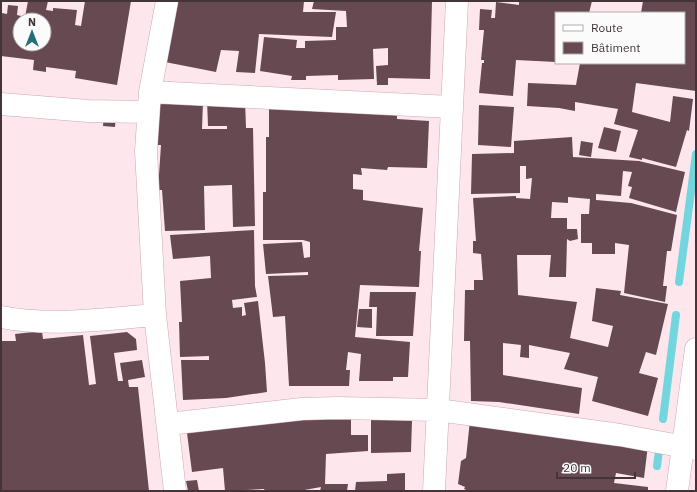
<svg xmlns="http://www.w3.org/2000/svg" width="697" height="492" viewBox="0 0 697 492" font-family="'IBM Plex Sans',sans-serif">
	<style>
		.lines { fill: none; stroke-linecap: round; stroke-linejoin: round }
		.stream { stroke: #73d6df; stroke-width: 8 }
		.building { fill: #664951; fill-rule: evenodd }
		.street-casing { stroke: #caa8b1; stroke-width: 23 }
		.secondary-casing { stroke: #caa8b1; stroke-width: 23 }
		.street { stroke: #fff; stroke-width: 22 }
		.secondary { stroke: #fff; stroke-width: 22 }
	</style>
	<rect width="100%" height="100%" fill="#fde7ed"/>
	<g class="lines">
		<path class="stream" d="M679,282l17,-128
			M663,419l13,-104
			M657,466l3,-23"/>
	</g>
	<path class="building" d="M28,1h20l-2,9 7,1v-3l24,2 -2,15 6,1 4,-25h46l-14,84 -42,-7 1,-7 -30,-4v5l-13,-2 1,-10 -33,-4 1,-43 5,1 1,-9 10,1 -1,9 8,2zM20,20h24v24h-24z
		M178,1h126l-1,11h33l-4,25 -73,-3 -4,39 -19,-1 3,-21 -18,-1 -5,22 -51,-10z
		M314,1h118l-2,78 -42,-1v7h-11l-1,-19 12,-1v-17l-15,1 1,30 -36,1v-5l-32,1v4h-15l1,-4 -32,-5 4,-34 33,3 -1,8h9v-7l31,-1v-13h11l-1,-16 -34,-2z
		M519,1h73l-3,12h-33v49l-40,-2 -3,36 -34,-3 3,-30h2v-3h-3l3,-30h-5l1,-21 12,1 -1,8h4l1,-16 23,3z
		M643,1h53v90l-60,-8 -4,29 38,10 3,-26 20,3 -4,32 -2,-1 -11,37 -34,-9v2l-13,-3 9,-27 -24,-6 4,-15 -43,-7v9l-16,-3 -32,-2 1,-23 48,2 4,-22h104v-50h-43z
		M245,99l1,29h7l2,98 -22,1 -1,-42 -28,1 1,44 -40,1 -3,-41h-4l3,-45h-5l3,-45 44,2 -1,27h25v-3h-19l-1,-26z
		M269,104l128,8v7l32,2 -2,47 -39,-1 -1,3 -26,-2 1,7 -9,-1v15l10,1v10l60,8 -4,43h2l-2,36 -59,-2 -5,52 55,5 -2,35h-15v4h-34l2,-27 -13,-2 -2,18h4l-1,16h-60l-4,-70 -12,1 -5,-41 40,-1v-3l-42,2 -3,-30 39,-2 2,16 6,-1v-15l-7,-2h-40v-48h3v-55h3z
		M479,105l35,2 -3,40 -33,-2z
		M104,115h12l-1,12 -12,-1z
		M604,127l17,4 -5,21 -18,-4z
		M572,137l1,20 66,4 46,11 -9,40 -47,-14 3,-11 -4,-1 4,-14 -9,-1 -2,25 -25,-2v6l35,3 46,12 -6,36h-4l-4,35h4l-2,16 -41,-9 5,-48 -14,-2v11h-23v-11h-11v-29h8l1,-15 -22,-2v6l-16,-1 -1,16h16v11h10l1,10 -8,2 -3,-2 -1,38h-17l2,-22h-34l1,40 59,7 -7,36 38,9 5,-21 -21,-5 4,-33 25,3 -1,4 48,9 -12,51 -10,-3 -7,21 19,5 -10,38 -56,-15 6,-24 -34,-8 6,-16 -41,-8v13l-9,-1 1,-12 -18,-2v32l79,13 -3,26 -80,-12 -28,-1 -1,-60h-6l1,-51h9v-10h9l-2,-26 -8,-1v-12h3l-3,-43 43,-2v2l14,1 2,-21 -6,1v-13h-6v27l-49,1 1,-40 42,-1v-12z
		M581,141l12,2 -2,14 -12,-2z
		M254,230l1,56 2,11 -25,3 1,8 9,-1v9l4,-1 -2,-12 14,-2 7,62 2,29 -41,6 -43,2 -2,-40h28v-4l-29,1 -1,-35h3l-2,-41 31,-3 -1,-22 -37,3 -3,-24z
		M370,292h46l-3,44h-37l1,-29h-8z
		M359,309h13v19l-15,-1z
		M42,331l1,8 40,-4 6,50 7,-1 -6,-48 37,-4 9,7 1,11 -23,3 4,28h5l-3,-18 22,-3 3,17 -17,3 1,7h9l11,104h-148v-150h15l-1,-7z
		M351,412v23h17v16l-42,3 -1,30h23l-1,7h-27l1,-4 -22,4h-34l-1,-2 -39,2 -2,-23 -31,4 -5,-39z
		M371,418l41,2 -1,32 -40,1z
		M470,420l178,25 -4,33 -28,-5 -2,10 34,4v4h-179l-5,-2 1,-2 -7,-3 3,-23 5,-3z
		M405,473v18h-50l1,-9 31,-1v-7z
		M197,480l2,11h-11l-2,-10z"/>
	<g class="lines">
		<defs>
			<path id="street" d="M167,1l-17,91 -4,59 9,164 20,176
				M150,92l302,15
				M1,104l87,7 60,1
				M1,317c50,10 104,2 154,-2
				M168,424l134,-15 35,-1 101,2 182,25 76,14
				M434,491l23,-490"/>
			<path id="secondary" d="M677,491l19,-142"/>
		</defs>
		<use href="#street" class="street-casing"/>
		<use href="#secondary" class="secondary-casing"/>
		<use href="#street" class="street"/>
		<use href="#secondary" class="secondary"/>
	</g>
	<rect width="697" height="492" fill="none" stroke="#423438" stroke-width="4"/>
	<rect x="555" y="12" width="130" height="52" fill="#fbfbfb" stroke="#b1abad"/>
	<rect x="563" y="25" width="20" height="6" fill="#ffffff" stroke="#b1abad"/>
	<text x="591" y="32" font-size="12" fill="#423438">Route</text>
	<rect x="563" y="42" width="20" height="12" fill="#664951" stroke="#b1abad"/>
	<text x="591" y="52" font-size="12" fill="#423438">Bâtiment</text>
	<g transform="translate(32 32)"><circle r="19" fill="#fbfbfb" stroke="#b1abad"/>
	<path d="M0-3L7 15L0 10L-7 15Z" fill="#256f76"/>
	<text y="-6" font-size="11" font-weight="bold" text-anchor="middle" fill="#423438">N</text>
	</g>
	<path d="M557 472v6h78v-6" fill="none" stroke="#423438" stroke-width="2"/>
	<text x="563" y="472" font-size="12" fill="#423438" stroke="#fbfbfb" stroke-width="3" paint-order="stroke">20 m</text>
</svg>
